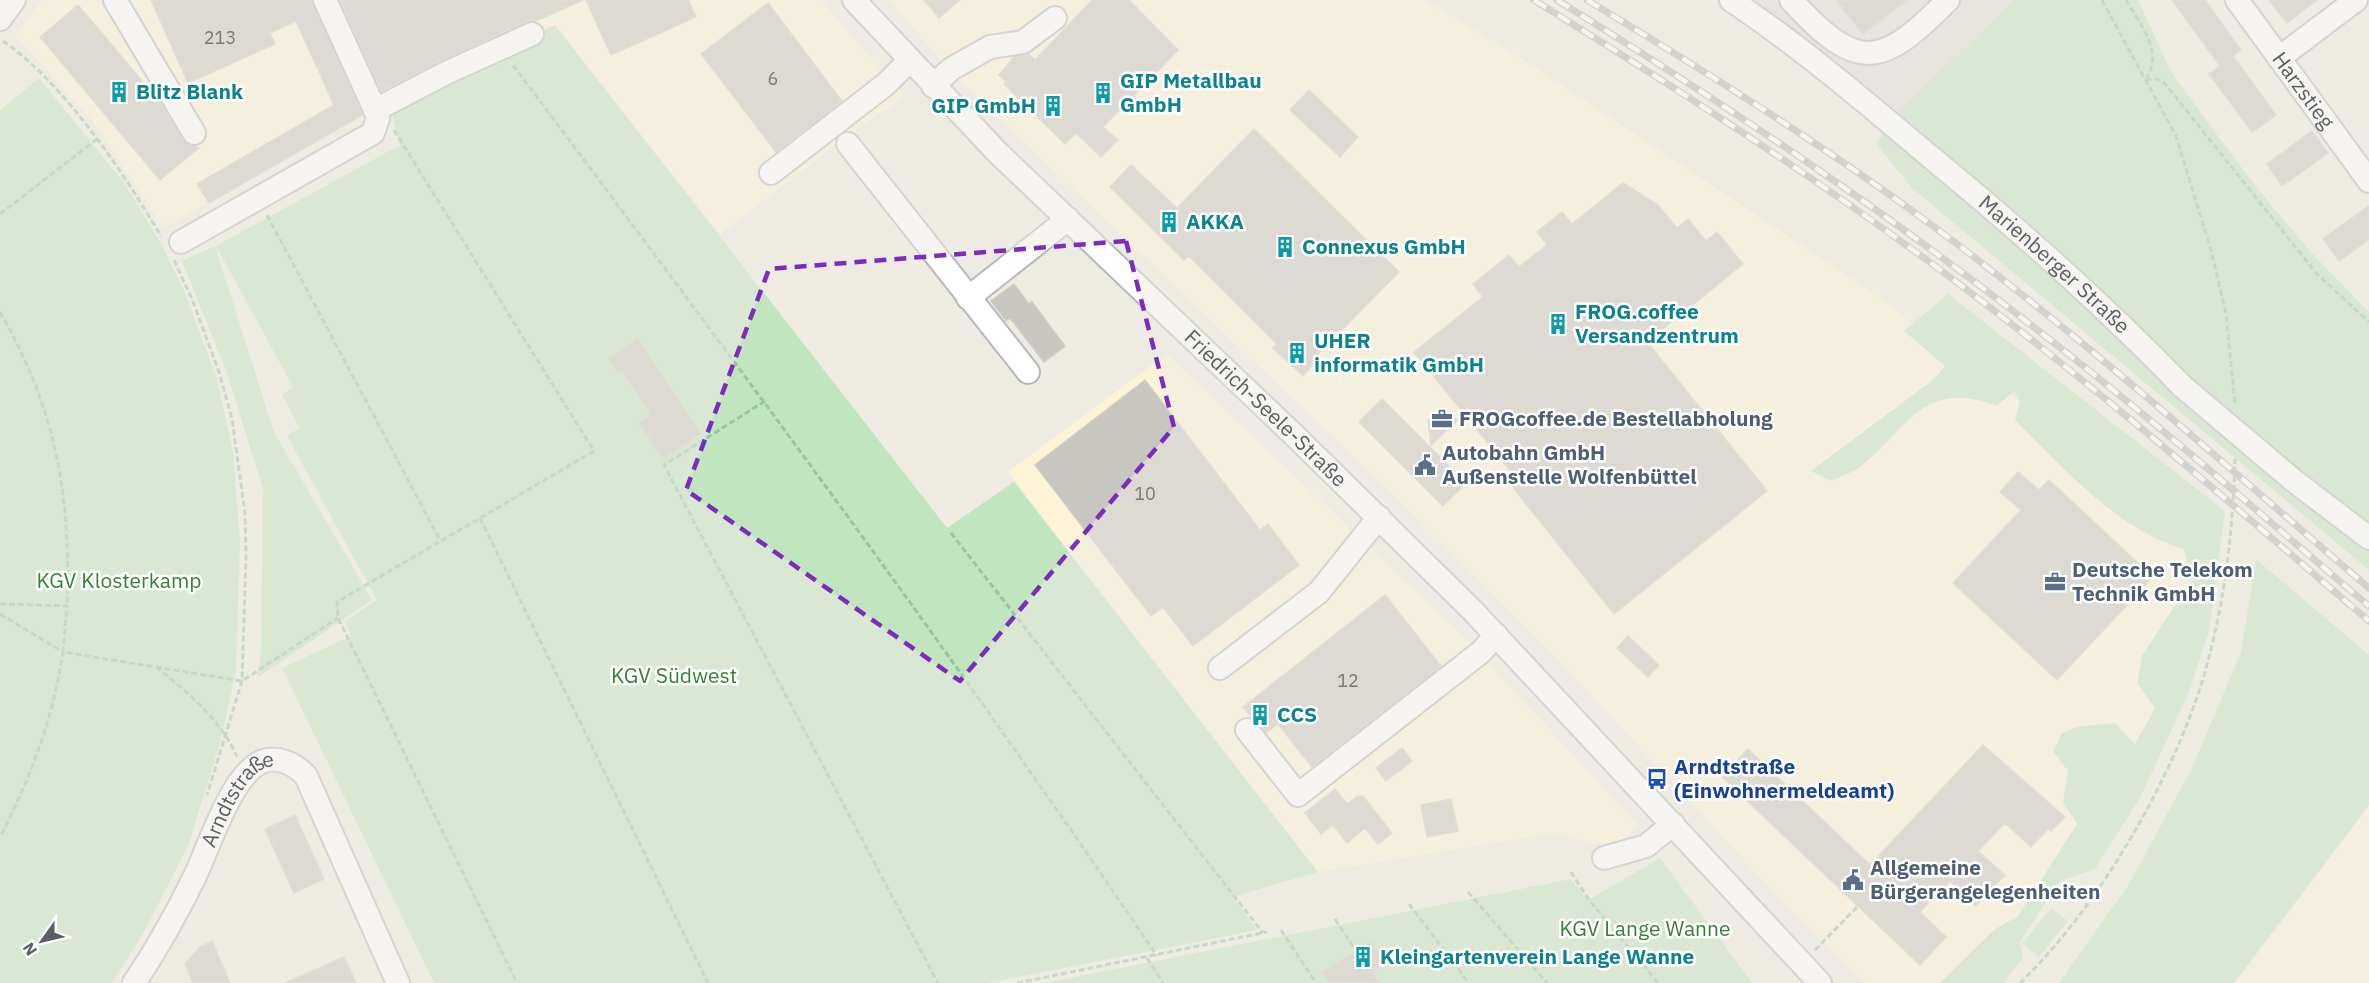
<svg xmlns="http://www.w3.org/2000/svg" width="2369" height="983" viewBox="0 0 2369 983" font-family="'IBM Plex Sans',sans-serif">
	<style>
		.commercial { fill: #fdf4d8 }
		.industrial { fill: #dfddd7 }
		.green { fill: #c0e5bf }
		.building { fill: #c8c6c0; stroke: #d2cdc1; stroke-width: 1.5 }
		.lines { fill: none; stroke-linecap: round; stroke-linejoin: round }
		.minor-casing { stroke: #b5b9bd; stroke-width: 26 }
		.path { stroke: #99c6a5; stroke-width: 3; stroke-dasharray: 6 3; stroke-linecap: butt }
		.minor { stroke: #fff; stroke-width: 22 }
		.rail-casing { stroke: #b2b3b3; stroke-width: 7 }
		.rail { stroke: #fff; stroke-width: 4.5; stroke-dasharray: 14; stroke-linecap: butt }
		.minor-bridge-casing { stroke: #b5b9bd; stroke-width: 26; stroke-linecap: butt }
		.minor-bridge { stroke: #fff; stroke-width: 22 }
		.marked { fill: none; stroke: #7b2cbf; stroke-width: 4.5; stroke-dasharray: 12 8; stroke-linejoin: round }
		.labels { text-anchor: middle; stroke-width: 5; stroke-linejoin: round; paint-order: stroke }
		.number-label { font-size: 18px; fill: #76797a }
		.culture-label { font-size: 21px; font-weight: bold; fill: #0d838f; stroke: #fff; text-anchor: start }
		.street-label { font-size: 21px; fill: #5b5f63; stroke: #fff }
		.service-label { font-size: 21px; font-weight: bold; fill: #4e5e75; stroke: #fff; text-anchor: start }
		.park-label { font-size: 21px; fill: #358137; stroke: #fff }
		.transit-label { font-size: 21px; font-weight: bold; fill: #164399; stroke: #fff; text-anchor: start }
	</style>
	<rect width="100%" height="100%" fill="#eeebe3"/>
	<path class="commercial" d="M42,0h779l83,97 -43,29 -141,108 -165,-209 -52,17 -137,71 -202,115 -72,-108 -77,-85z
		M889,0h536l107,65 335,224 173,128 165,127 -18,107 -109,198 -120,134h-93l-78,-77 -237,-255 -122,-123 -474,-453z
		M1167,354l297,283 175,189 -21,17 -28,1 -25,-9h-23l-224,37 -310,-400z
		M2369,806v177h-134l46,-60z"/>
	<path class="industrial" d="M1752,0h261l-115,112 -54,-45z"/>
	<path class="green" d="M2013,0h125l34,74 85,114 52,62 60,62v258l-457,-382 -36,-44 22,-32z
		M555,25l392,503 67,-46 304,390 -85,25 24,33 -269,53h-554l-152,-315 69,-32 -6,-15 32,-21 -90,-164 12,-8 -17,-34 11,-7 -77,-141 184,-101 -9,-35 55,-33z
		M39,78l85,105 39,64 21,44 33,88 16,74 7,89 -4,129 -16,72 -32,103 -44,86 -32,51h-112v-873z
		M215,246l59,186 98,168 -115,78 4,-23 2,-166 -37,-119 -44,-109z
		M1948,294l277,217 -16,119 -19,60 -49,106 -46,73 -35,12 -40,61 3,16 -20,25h-63l55,-54 23,-13 59,-92 -14,-22 5,-31 -15,-20 9,-18 14,-6 39,-4 20,21 20,-36 -18,-25 5,-27 51,-78 -10,-29c-68,-21 -119,-81 -168,-129l5,-19 -6,-10 -17,15c-76,-28 -87,22 -137,61 -8,6 -20,9 -29,14l-20,-10 122,-91 12,-14 -41,-35z
		M2256,559l113,96v150l-135,178h-175l70,-99 62,-114 50,-118z
		M1660,858l92,125h-707l526,-104 17,21z
		M2051,908l17,13 -29,36 -17,-13z"/>
	<path class="building" d="M151,0h161l50,115 -153,88 -12,-19 137,-79 -38,-84 -26,12 5,11 -87,39z
		M340,0h243l-47,21 -10,1 -86,39 -59,30z
		M586,0h102l8,17 -85,38z
		M924,0h36l-21,18z
		M1092,0h37l49,50 -75,77 15,13 -17,17 -25,-24 -11,11 -61,-60 2,-2 -7,-7 15,-18 15,-3 6,6z
		M1836,0h71l-44,34z
		M2172,0h33l36,50 -8,6 43,59 -24,17 -43,-58 11,-8z
		M2269,0h48l-30,23z
		M768,3l74,98 -66,51 -75,-98z
		M78,5l81,96 24,39 16,8 -39,32 -120,-143z
		M1309,90l49,47 -18,20 -50,-47z
		M1254,129l145,143 -82,83 3,2 -17,19 -30,-28 4,-4 -88,-88 -5,4 -74,-73 21,-22 46,43z
		M2312,131l16,22 -46,33 -15,-22z
		M1623,183l35,22 19,23 11,-9 18,22 11,-9 26,32 -96,78 120,149 -153,123 -104,-130 7,-5 -103,-127 69,-55 -10,-13 36,-29 10,12 28,-22 -10,-13 25,-20 10,12z
		M2369,206v33l-30,22 -16,-22z
		M1014,284l15,20 3,-2 33,44 -21,16 -34,-44 -4,3 -15,-20z
		M638,339l63,95 -38,25 -24,-36 12,-9 -29,-44 -4,2 -9,-13z
		M1145,380l115,150 8,-6 31,41 -106,81 -30,-39 -12,9 -116,-151z
		M1382,399l84,84 -23,23 -84,-84z
		M1459,419l-28,26 -3,-25z
		M2018,472l21,18 10,-10 104,97 -96,103 -104,-97 68,-73 -21,-18z
		M1385,595l56,71 -129,101 -34,-43 -12,9 -23,-26z
		M1628,636l31,29 -11,12 -31,-29z
		M1983,745l82,72 -14,14 -3,-2 -17,18 -26,-24 -27,28 27,24 -29,31 -26,-25 -30,31 26,25 -26,28 -198,-188 26,-28 122,116z
		M1402,748l10,13 -26,20 -10,-13z
		M1335,789l12,15 11,-8h5l29,37 -14,11 -13,-16 -18,15 -14,-18 -12,9 -16,-21z
		M1451,799l7,32 -31,6 -6,-32z
		M295,815l29,64 -30,14 -29,-64z
		M212,941l18,42h-37l-8,-19 15,-17z
		M1371,942l13,22 -13,7 8,12h-50l-7,-11z
		M344,957l12,26h-71z"/>
	<g class="lines">
		<defs>
			<g id="minor">
				<path d="M115,0l79,133"/>
				<path id="s1" d="M854,0l144,153 297,283 178,175 347,372"/>
				<path id="s2" d="M1731,0c70,47 132,100 196,154 89,73 175,149 255,232"/>
				<path d="M1791,0c67,73 90,68 157,0"/>
				<path id="s3" d="M2237,0l132,181"/>
				<path d="M0,19l14,-19"/>
				<path d="M2279,58l77,-58"/>
				<path d="M933,86l18,-17 39,-22 33,-5 32,-24"/>
				<path d="M375,110l71,-37 86,-39"/>
				<path d="M848,144l180,228"/>
				<path d="M771,173l115,-89 23,-23"/>
				<path d="M181,242l192,-109 5,-15 -3,-8 -50,-110"/>
				<path d="M968,298l100,-79"/>
				<path d="M2293,480l76,58"/>
				<path d="M1220,668l99,-76 60,-75"/>
				<path d="M1247,730l51,65 183,-143 15,-17"/>
				<path d="M1604,858l42,-12 27,-22"/>
				<path id="s4" d="M134,983c23,-34 43,-70 61,-107 14,-29 36,-100 66,-114 16,-7 34,2 45,14l92,207"/>
			</g>
		</defs>
		<use href="#minor" class="minor-casing"/>
		<path class="path" d="M2102,0l74,136 35,114 15,64 9,90
			M2126,0c14,24 38,52 20,79
			M3,41c61,42 120,131 158,195
			M513,65c220,294 439,587 644,891
			M2146,79l16,1 155,194 52,48
			M394,130l200,321 -257,151 1,16 179,365
			M0,214l97,-75
			M267,215l173,325
			M174,260l18,39 27,73 13,47 13,94 1,43 -4,125 -35,114
			M0,312c56,97 71,184 67,294
			M765,401l-101,64 274,518
			M480,518l228,465
			M951,533l312,400
			M0,604l67,2 -4,46 179,29 96,-63
			M0,614l63,38c-10,67 -32,125 -63,185
			M156,667c31,25 65,52 81,90
			M1571,872l18,28 69,83
			M1468,892l79,91
			M1409,904l60,79
			M1335,919l21,32
			M1281,930l35,53
			M1815,950l43,-44
			M1147,958l16,25
			M1017,983l250,-51
			M2020,983c77,-74 150,-199 182,-301 22,-72 31,-148 33,-223"/>
		<use href="#minor" class="minor"/>
		<defs>
			<path id="rail" d="M1534,0c137,85 272,171 401,266 150,111 292,234 434,355
				M1557,0c166,103 329,211 483,332 113,87 220,182 329,274
				M1587,0c126,76 249,153 366,241 144,109 279,230 416,347"/>
		</defs>
		<use href="#rail" class="rail-casing"/>
		<use href="#rail" class="rail"/>
		<defs>
			<path id="minor-bridge" d="M2182,386l111,94"/>
		</defs>
		<use href="#minor-bridge" class="minor-bridge-casing"/>
		<use href="#minor-bridge" class="minor-bridge"/>
	</g>
	<path d="M0 0H2369V983H0ZM1126,241l48,186 -214,254 -274,-191 83,-221z" fill="#eeebe3" fill-opacity=".55" fill-rule="evenodd"/>
	<path class="marked" d="M1126,241l48,186 -214,254 -274,-191 83,-221z"/>
	<defs>
		<symbol id="building-bare" viewBox="-9 -9 18 18"><path d="M-4-6H4V6H1V3H-1V6H-4ZM-2.5-4.3h1.7v1.8h-1.7ZM.8-4.3h1.7v1.8H.8ZM-2.5-1h1.7V.8h-1.7ZM.8-1h1.7V.8H.8Z" fill="#0f9aa8" stroke="#fff" stroke-width="2.5" paint-order="stroke"/></symbol>
		<symbol id="office-bare" viewBox="-9 -9 18 18"><path d="M-6-3h4V-5.5h4V-3h4V5H-6ZM-1-4.5V-3h2v-1.5ZM-6 0V1H6V0Z" fill="#5c6f8a" stroke="#fff" stroke-width="2.5" paint-order="stroke"/></symbol>
		<symbol id="civic-bare" viewBox="-9 -9 18 18"><path d="M-.6-6.5H3V-4.5H.6V-3L4-1V1h2V6H-6V1h2V-1L-.6-3ZM-1.2 2.5V6h2.4V2.5Z" fill="#5c6f8a" stroke="#fff" stroke-width="2.5" paint-order="stroke"/></symbol>
		<symbol id="bus-bare" viewBox="-9 -9 18 18"><path d="M-5-6H5V4H4V6H2V4H-2V6H-4V4H-5ZM-3.5-4V0h7V-4ZM-3.5 1.2v1.5H-2V1.2ZM2 1.2v1.5H3.5V1.2Z" fill="#1a4fb4" stroke="#fff" stroke-width="2.5" paint-order="stroke"/></symbol>
	</defs>
	<g fill-rule="evenodd">
		<use href="#building-bare" x="104" y="77" width="30" height="30"/>
		<use href="#building-bare" x="1088" y="78" width="30" height="30"/>
		<use href="#building-bare" x="1038" y="91" width="30" height="30"/>
		<use href="#building-bare" x="1154" y="207" width="30" height="30"/>
		<use href="#building-bare" x="1270" y="232" width="30" height="30"/>
		<use href="#building-bare" x="1543" y="309" width="30" height="30"/>
		<use href="#building-bare" x="1282" y="338" width="30" height="30"/>
		<use href="#office-bare" x="1427" y="404" width="30" height="30"/>
		<use href="#civic-bare" x="1410" y="450" width="30" height="30"/>
		<use href="#office-bare" x="2040" y="567" width="30" height="30"/>
		<use href="#building-bare" x="1245" y="700" width="30" height="30"/>
		<use href="#bus-bare" x="1642" y="764" width="30" height="30"/>
		<use href="#civic-bare" x="1838" y="865" width="30" height="30"/>
		<use href="#building-bare" x="1348" y="942" width="30" height="30"/>
	</g>
	<g class="labels">
		<g class="number-label">
			<text x="220" y="44">213</text>
			<text x="773" y="85">6</text>
			<text x="1145" y="500">10</text>
			<text x="1348" y="687">12</text>
		</g>
		<g class="culture-label">
			<text x="1120" y="88">GIP Metallbau<tspan x="1120" dy="24">GmbH</tspan></text>
			<text x="136" y="99">Blitz Blank</text>
			<text x="1036" y="113" text-anchor="end">GIP GmbH</text>
			<text x="1186" y="229">AKKA</text>
			<text x="1302" y="254">Connexus GmbH</text>
			<text x="1575" y="319">FROG.coffee<tspan x="1575" dy="24">Versandzentrum</tspan></text>
			<text x="1314" y="348">UHER<tspan x="1314" dy="24">informatik GmbH</tspan></text>
			<text x="1277" y="722">CCS</text>
			<text x="1380" y="964">Kleingartenverein Lange Wanne</text>
		</g>
		<g class="street-label">
			<text dy="7" stroke="none"><textPath href="#s3" startOffset="112">Harzstieg</textPath></text>
			<text dy="7" stroke="none"><textPath href="#s2" startOffset="418">Marienberger Straße</textPath></text>
			<text dy="7" stroke="none"><textPath href="#s1" startOffset="580">Friedrich-Seele-Straße</textPath></text>
			<text dy="7" stroke="none"><textPath href="#s4" startOffset="213">Arndtstraße</textPath></text>
		</g>
		<g class="service-label">
			<text x="1459" y="426">FROGcoffee.de Bestellabholung</text>
			<text x="1442" y="460">Autobahn GmbH<tspan x="1442" dy="24">Außenstelle Wolfenbüttel</tspan></text>
			<text x="2072" y="577">Deutsche Telekom<tspan x="2072" dy="24">Technik GmbH</tspan></text>
			<text x="1870" y="875">Allgemeine<tspan x="1870" dy="24">Bürgerangelegenheiten</tspan></text>
		</g>
		<g class="park-label">
			<text x="119" y="588">KGV Klosterkamp</text>
			<text x="674" y="683">KGV Südwest</text>
			<text x="1645" y="936">KGV Lange Wanne</text>
		</g>
		<g class="transit-label">
			<text x="1674" y="774">Arndtstraße<tspan x="1674" dy="24">(Einwohnermeldeamt)</tspan></text>
		</g>
	</g>
	<g transform="translate(42 941) rotate(236)" stroke="#ffffff" stroke-width="4.5" paint-order="stroke">
	<path d="M0-4.5L10 22L0 15L-10 22Z" fill="#5b5f63"/>
	<text y="-9" font-size="16" font-weight="bold" text-anchor="middle" fill="#5b5f63">N</text>
	</g>
</svg>
